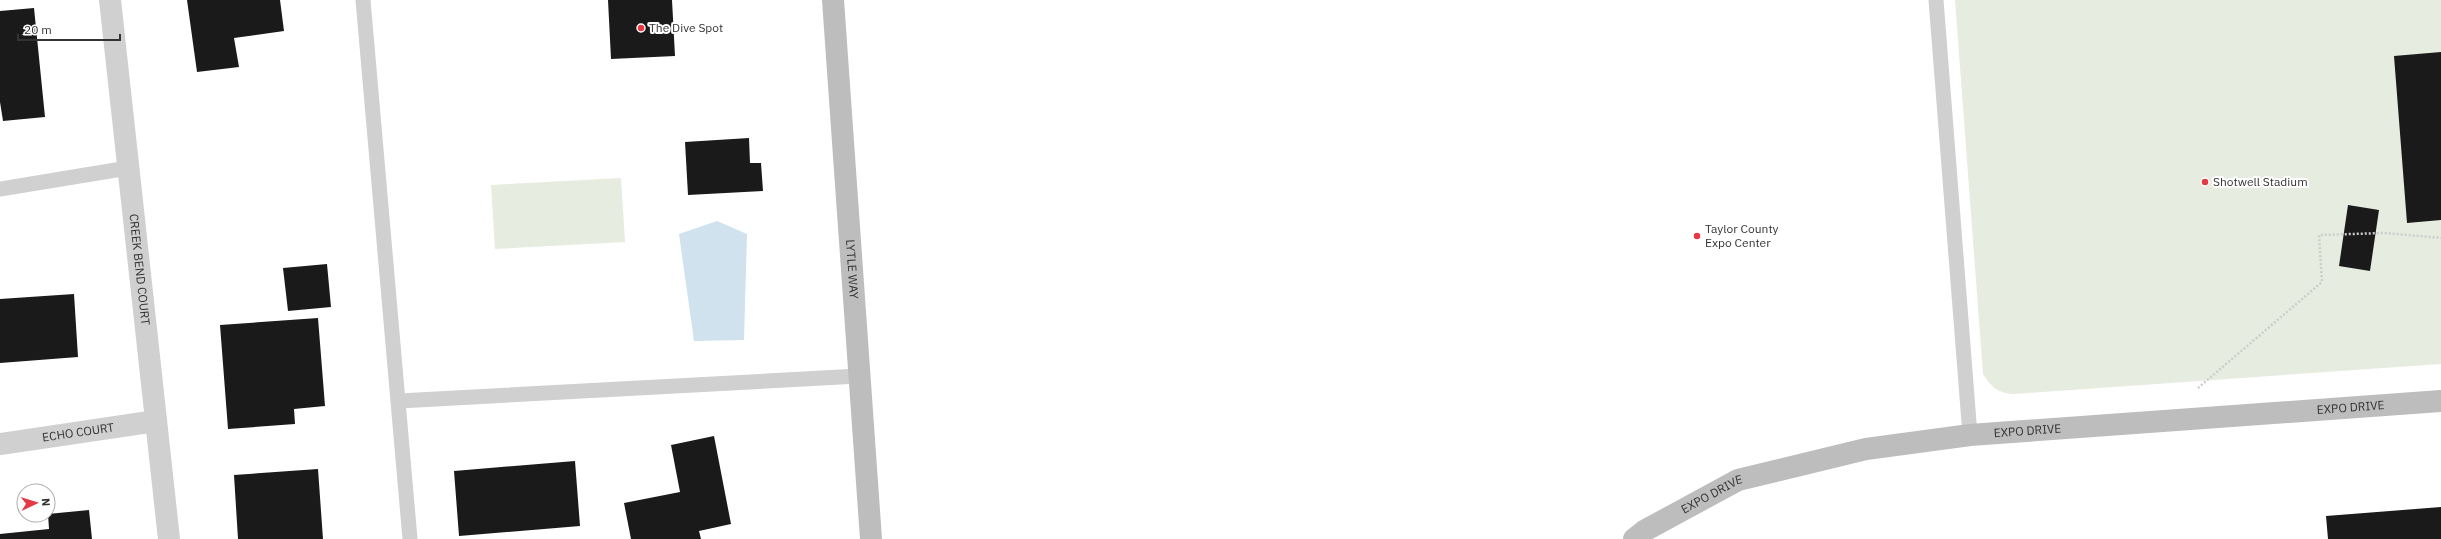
<svg xmlns="http://www.w3.org/2000/svg" width="2441" height="539" viewBox="0 0 2441 539" font-family="'IBM Plex Sans',sans-serif">
	<style>
		.green { fill: #e6ecdf }
		.water { fill: #cfe2ee }
		.building { fill: #1a1a1a }
		.lines { fill: none; stroke-linecap: round; stroke-linejoin: round }
		.path { stroke: #cdcdcd; stroke-width: 2.5; stroke-dasharray: 2 2; stroke-linecap: butt }
		.lane { stroke: #d0d0d0; stroke-width: 15 }
		.street { stroke: #d0d0d0; stroke-width: 22 }
		.secondary { stroke: #bdbdbd; stroke-width: 22 }
		.poi-dot { fill: #e63946; stroke: #fff; stroke-width: 1.5 }
		.labels { text-anchor: middle; stroke-width: 4; stroke-linejoin: round; paint-order: stroke }
		.poi-label { font-size: 12px; fill: #333; stroke: #fff; text-anchor: start }
		.street-label { font-size: 12px; fill: #333; stroke: #fff }
	</style>
	<rect width="100%" height="100%" fill="#fff"/>
	<path class="green" d="M1955,0h486v364l-428,30c-15,-1 -22,-7 -30,-20z
		M621,178l4,64 -130,7 -4,-64z"/>
	<path class="water" d="M717,221l30,13 -3,106 -50,1 -15,-107z"/>
	<path class="building" d="M187,0h93l4,31 -50,7 5,29 -42,5z
		M608,0h64l3,56 -64,3z
		M34,8l11,109 -42,4 -3,-19v-91z
		M2441,52v168l-34,3 -13,-167z
		M749,138l1,25h11l2,28 -75,4 -3,-53z
		M2348,205l31,5 -9,61 -31,-5z
		M327,264l4,43 -43,4 -5,-43z
		M74,294l4,63 -78,6v-64z
		M318,318l7,88 -31,3 1,15 -67,5 -8,-104z
		M714,436l17,88 -32,7 2,8h-70l-7,-36 56,-11 -9,-47z
		M575,461l5,65 -121,10 -5,-65z
		M318,469l5,70h-85l-4,-64z
		M2441,507v32h-113l-2,-23z
		M89,510l3,29h-92v-5l49,-5 -1,-15z"/>
	<g class="lines">
		<path class="path" d="M2198,388l124,-106 -3,-47 66,-2 56,5"/>
		<path class="lane" d="M363,0l47,539
			M1936,0l34,435
			M0,189l128,-21
			M399,401l460,-25"/>
		<g class="street">
			<path id="s1" d="M110,0l59,539"/>
			<path id="s2" d="M0,444l156,-23"/>
		</g>
		<g class="secondary">
			<path id="s3" d="M833,0l38,539"/>
			<path id="s4" d="M1634,539l10,-8 94,-51 128,-31 104,-14 471,-34"/>
		</g>
	</g>
	<g class="poi-dot">
		<circle cx="641" cy="28" r="4"/>
		<circle cx="2205" cy="182" r="4"/>
		<circle cx="1697" cy="236" r="4"/>
	</g>
	<g class="labels">
		<g class="poi-label">
			<text x="649" y="32">The Dive Spot</text>
			<text x="2213" y="186">Shotwell Stadium</text>
			<text x="1705" y="233">Taylor County<tspan x="1705" dy="14">Expo Center</tspan></text>
		</g>
		<g class="street-label">
			<text dy="4" stroke="none"><textPath href="#s1" startOffset="271">CREEK BEND COURT</textPath></text>
			<text dy="4" stroke="none"><textPath href="#s3" startOffset="270">LYTLE WAY</textPath></text>
			<text dy="4" stroke="none"><textPath href="#s4" startOffset="738">EXPO DRIVE</textPath></text>
			<text dy="4" stroke="none"><textPath href="#s4" startOffset="414">EXPO DRIVE</textPath></text>
			<text dy="4" stroke="none"><textPath href="#s2" startOffset="79">ECHO COURT</textPath></text>
			<text dy="4" stroke="none"><textPath href="#s4" startOffset="90">EXPO DRIVE</textPath></text>
		</g>
	</g>
	<g transform="translate(36 503) rotate(86)"><circle r="19" fill="#ffffff" stroke="#adadad"/>
	<path d="M0-3L7 15L0 10L-7 15Z" fill="#e63946"/>
	<text y="-6" font-size="11" font-weight="bold" text-anchor="middle" fill="#333333">N</text>
	</g>
	<path d="M18 34v6h102v-6" fill="none" stroke="#333333" stroke-width="2"/>
	<text x="24" y="34" font-size="12" fill="#333333" stroke="#ffffff" stroke-width="3" paint-order="stroke">20 m</text>
</svg>
